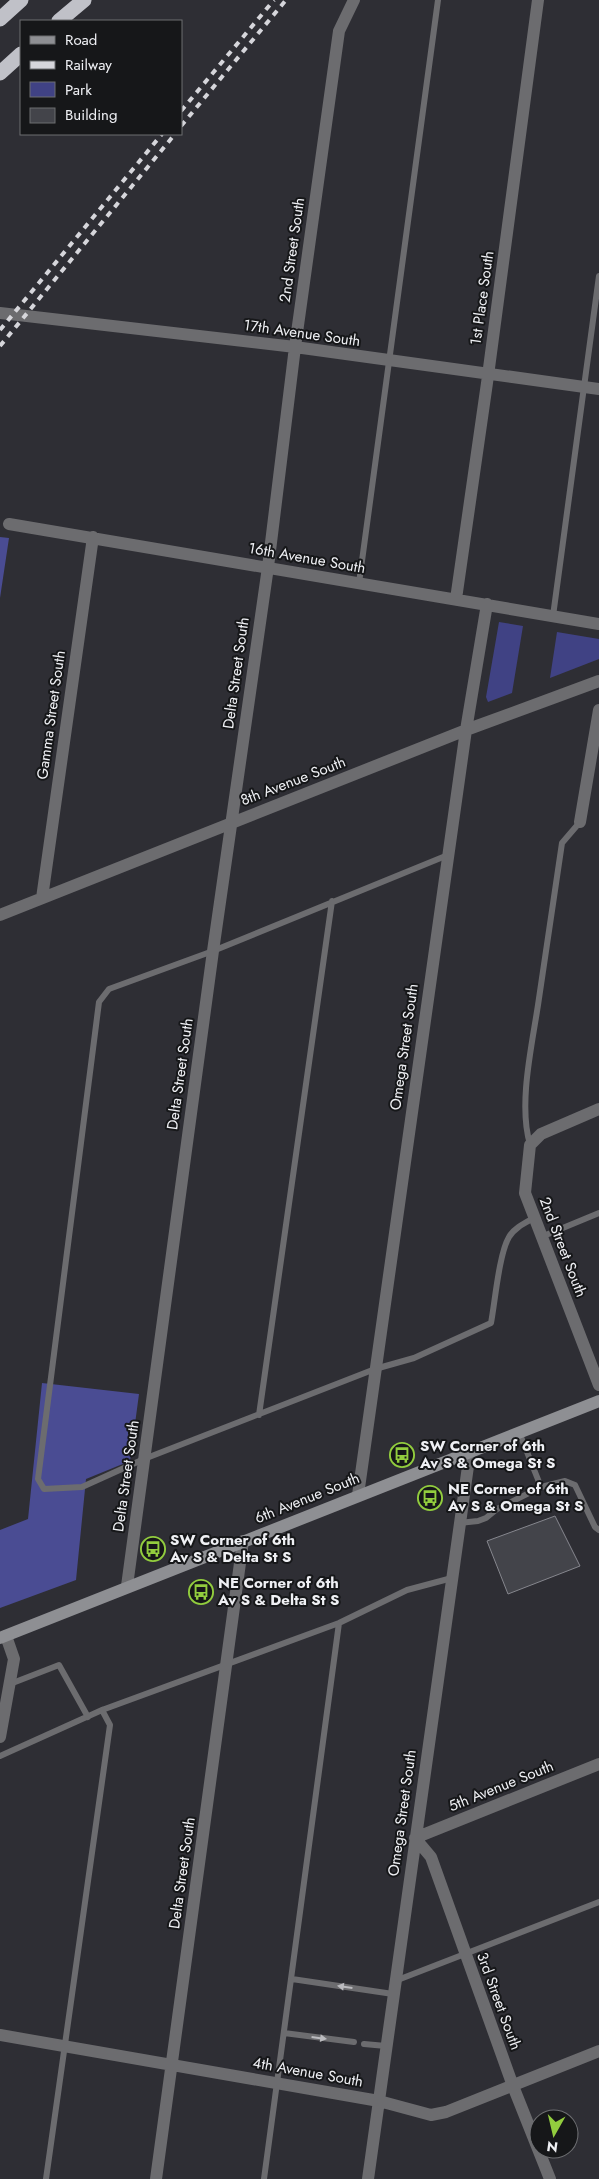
<svg xmlns="http://www.w3.org/2000/svg" width="599" height="2179" viewBox="0 0 599 2179" font-family="Jost,sans-serif">
	<style>
		.green { fill: #404284 }
		.forest { fill: #4a4c93 }
		.building { fill: #43444a; stroke: #86878e }
		.lines { fill: none; stroke-linecap: round; stroke-linejoin: round }
		.lane { stroke: #6c6c6f; stroke-width: 6 }
		.street { stroke: #6c6c6f; stroke-width: 12 }
		.secondary { stroke: #8e8f93; stroke-width: 12 }
		.highway { stroke: #c0c1c8; stroke-width: 15 }
		.rail { stroke: #d6d6db; stroke-width: 4; stroke-dasharray: 6 6; stroke-linecap: butt }
		.oneway { fill: #bbbbbf }
		.labels { text-anchor: middle; stroke-width: 4; stroke-linejoin: round; paint-order: stroke }
		.street-label { font-size: 15px; fill: #eff0f4; stroke: #161719 }
		.poi-label { font-size: 15px; font-weight: bold; fill: #eff0f4; stroke: #161719; text-anchor: start }
	</style>
	<rect width="100%" height="100%" fill="#2e2e34"/>
	<path class="green" d="M499,622l24,4 -11,67 -24,9 -2,-5z
		M557,632l42,7v20l-49,19z"/>
	<path class="forest" d="M0,537l9,1 -9,60z
		M42,1383l97,11 -9,67 -44,18 -10,101 -76,28v-78l28,-11z"/>
	<path class="building" d="M555,1516l25,50 -72,28 -21,-53z"/>
	<g class="lines">
		<path class="lane" d="M359,583l79,-583
			M553,616l46,-340
			M448,855l-235,96 -104,38 -10,13 -61,477 6,10 38,-2 62,-28 231,-90 39,-11 77,-35c4,-21 8,-69 18,-86 5,-9 16,-14 25,-19
			M530,1144c-12,-39 2,-99 8,-139 8,-54 16,-108 24,-162l18,-21
			M541,1237l58,-24
			M259,1415l73,-514
			M519,1432l22,55 24,-6 10,4 20,42 4,3
			M459,1523l19,-2 8,-3 11,-9 44,-22
			M10,1684l49,-19 29,52
			M0,1756l102,-46 237,-87 68,-33 45,-12
			M292,1979l101,15
			M395,1981l204,-79
			M284,2033l70,9
			M364,2044l22,2
			M46,2179l64,-454 -8,-15
			M264,2179l75,-556"/>
		<path class="street" d="M0,313l295,34 304,42
			M9,524l590,100
			M456,599l31,-216 51,-383
			M580,822l19,-112
			M42,898l51,-361
			M0,915l466,-185 133,-49
			M599,1109l-58,25 -11,11 -5,48 74,192
			M358,1495l108,-765 21,-126
			M127,1586l86,-635 55,-384 27,-220 44,-316 15,-31
			M0,1737l14,-78 -8,-23
			M0,2035l379,66 52,14 15,-3 153,-61
			M156,2179l87,-638
			M368,2179l102,-727
			M550,2179l-37,-93 -82,-229 -16,-19 184,-74"/>
		<path class="secondary" d="M0,1638l599,-237"/>
		<path class="highway" d="M0,19l21,-19
			M59,21l25,-21
			M0,73l21,-19"/>
		<path class="rail" d="M181,111l93,-111
			M181,126l105,-126
			M0,330l162,-196
			M0,346l175,-212"/>
	</g>
	<defs><path id="oneway-solid" d="M-6-.8H1V-3.2L6.5 0L1 3.2V.8H-6Z" transform="scale(1.25)"/></defs>
	<g class="oneway">
		<use href="#oneway-solid" transform="translate(345 1987) rotate(-172)"/>
		<use href="#oneway-solid" transform="translate(319 2038) rotate(7)"/>
	</g>
	<defs>
		<symbol id="bus-ring" viewBox="-11 -11 22 22"><circle r="9.5" fill="#161719" stroke="#92cd3e" stroke-width="1.5"/><path d="M-5-6H5V4H4V6H2V4H-2V6H-4V4H-5ZM-3.5-4V0h7V-4ZM-3.5 1.2v1.5H-2V1.2ZM2 1.2v1.5H3.5V1.2Z" fill="#92cd3e"/></symbol>
	</defs>
	<g fill-rule="evenodd">
		<use href="#bus-ring" x="388" y="1441" width="28" height="28"/>
		<use href="#bus-ring" x="416" y="1484" width="28" height="28"/>
		<use href="#bus-ring" x="139" y="1535" width="28" height="28"/>
		<use href="#bus-ring" x="187" y="1578" width="28" height="28"/>
	</g>
	<g class="labels">
		<g class="street-label">
			<text transform="translate(292 250) rotate(-82)" y="5">2nd Street South</text>
			<text transform="translate(482 298) rotate(-82)" y="5">1st Place South</text>
			<text transform="translate(302 333) rotate(8)" y="5">17th Avenue South</text>
			<text transform="translate(307 558) rotate(10)" y="5">16th Avenue South</text>
			<text transform="translate(236 673) rotate(-82)" y="5">Delta Street South</text>
			<text transform="translate(51 715) rotate(-82)" y="5">Gamma Street South</text>
			<text transform="translate(293 781) rotate(-21)" y="5">8th Avenue South</text>
			<text transform="translate(404 1047) rotate(-82)" y="5">Omega Street South</text>
			<text transform="translate(180 1074) rotate(-82)" y="5">Delta Street South</text>
			<text transform="translate(563 1247) rotate(69)" y="5">2nd Street South</text>
			<text transform="translate(126 1476) rotate(-82)" y="5">Delta Street South</text>
			<text transform="translate(307 1498) rotate(-22)" y="5">6th Avenue South</text>
			<text transform="translate(501 1786) rotate(-22)" y="5">5th Avenue South</text>
			<text transform="translate(402 1813) rotate(-82)" y="5">Omega Street South</text>
			<text transform="translate(182 1873) rotate(-82)" y="5">Delta Street South</text>
			<text transform="translate(499 2001) rotate(70)" y="5">3rd Street South</text>
			<text transform="translate(308 2072) rotate(10)" y="5">4th Avenue South</text>
		</g>
		<g class="poi-label">
			<text x="420" y="1451">SW Corner of 6th<tspan x="420" dy="17">Av S &amp; Omega St S</tspan></text>
			<text x="448" y="1494">NE Corner of 6th<tspan x="448" dy="17">Av S &amp; Omega St S</tspan></text>
			<text x="170" y="1545">SW Corner of 6th<tspan x="170" dy="17">Av S &amp; Delta St S</tspan></text>
			<text x="218" y="1588">NE Corner of 6th<tspan x="218" dy="17">Av S &amp; Delta St S</tspan></text>
		</g>
	</g>
	<rect x="20" y="20" width="162" height="115" fill="#161719" stroke="#6d6e71"/>
	<rect x="30" y="36" width="25" height="8" fill="#8e8f93" stroke="#6d6e71"/>
	<text x="65" y="45" font-size="15" fill="#eff0f4">Road</text>
	<rect x="30" y="61" width="25" height="8" fill="#d6d6db" stroke="#6d6e71"/>
	<text x="65" y="70" font-size="15" fill="#eff0f4">Railway</text>
	<rect x="30" y="82" width="25" height="15" fill="#404284" stroke="#6d6e71"/>
	<text x="65" y="95" font-size="15" fill="#eff0f4">Park</text>
	<rect x="30" y="108" width="25" height="15" fill="#43444a" stroke="#6d6e71"/>
	<text x="65" y="120" font-size="15" fill="#eff0f4">Building</text>
	<g transform="translate(554 2134) rotate(188)"><circle r="24" fill="#161719" stroke="#6d6e71"/>
	<path d="M0-4L9 19L0 12L-9 19Z" fill="#92cd3e"/>
	<text y="-8" font-size="14" font-weight="bold" text-anchor="middle" fill="#eff0f4">N</text>
	</g>
</svg>
